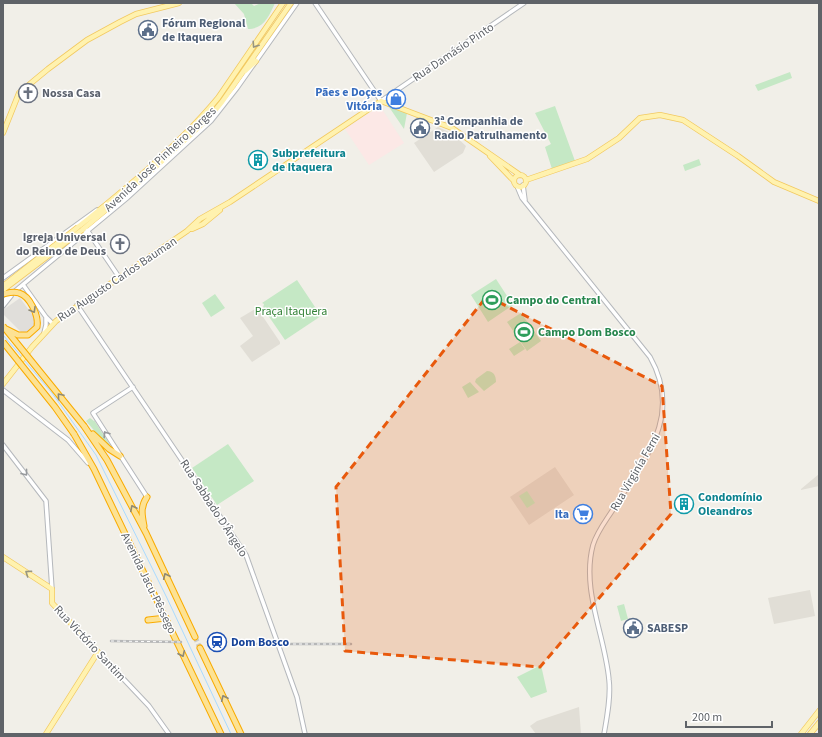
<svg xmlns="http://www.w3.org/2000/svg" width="822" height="737" viewBox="0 0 822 737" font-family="'Source Sans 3',sans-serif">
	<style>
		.industrial { fill: #e0deda }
		.education { fill: #e1ded6 }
		.medical { fill: #fce8e6 }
		.green { fill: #c5e8c5 }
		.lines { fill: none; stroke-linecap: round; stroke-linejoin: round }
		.stream { stroke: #aadaff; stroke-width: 1 }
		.highway-tunnel { stroke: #ccccc8; stroke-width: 5; stroke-dasharray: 5 2.5; stroke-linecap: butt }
		.minor-casing { stroke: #b5b8bc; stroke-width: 5.5 }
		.major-casing { stroke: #f2c960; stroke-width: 6 }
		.highway-casing { stroke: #f9ab00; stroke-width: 7 }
		.minor { stroke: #fff; stroke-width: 3.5 }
		.major { stroke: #fff2af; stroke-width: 4.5 }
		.highway { stroke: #fde293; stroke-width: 5 }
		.rail-casing { stroke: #b6b7b8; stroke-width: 2.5 }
		.rail { stroke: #fff; stroke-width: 1; stroke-dasharray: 3; stroke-linecap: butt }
		.major-bridge-casing { stroke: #f2c960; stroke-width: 6; stroke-linecap: butt }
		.highway-bridge-casing { stroke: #f9ab00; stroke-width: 7; stroke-linecap: butt }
		.major-bridge { stroke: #fff2af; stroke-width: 4.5 }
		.highway-bridge { stroke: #fde293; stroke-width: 5 }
		.oneway { stroke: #979581 }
		.oneway2 { stroke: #8e8975 }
		.oneway3 { stroke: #979a9d }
		.marked { fill: #e8590c; fill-opacity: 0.2; stroke: #e8590c; stroke-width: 3; stroke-dasharray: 8 5; stroke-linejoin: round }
		.labels { text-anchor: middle; stroke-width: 3; stroke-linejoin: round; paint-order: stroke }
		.service-label { font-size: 12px; font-weight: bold; fill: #4e5e75; stroke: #fff; text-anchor: start }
		.street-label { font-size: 12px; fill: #5f6368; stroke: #fff }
		.shop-label { font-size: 12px; font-weight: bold; fill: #366cbe; stroke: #fff; text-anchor: end }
		.worship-label { font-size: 12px; font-weight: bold; fill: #5b616d; stroke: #fff; text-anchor: start }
		.culture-label { font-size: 12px; font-weight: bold; fill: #0d838f; stroke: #fff; text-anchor: start }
		.leisure-label { font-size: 12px; font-weight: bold; fill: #27864d; stroke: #fff; text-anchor: start }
		.park-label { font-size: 12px; fill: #348238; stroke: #fff }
		.transit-label { font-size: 12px; font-weight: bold; fill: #164399; stroke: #fff; text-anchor: start }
	</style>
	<rect width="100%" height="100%" fill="#f1efe8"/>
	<path class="industrial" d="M20,298l14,19v11l-6,5h-6l-19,-19v-4z"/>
	<path class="education" d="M438,127l15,7 13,12 -3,7 -29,19 -20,-29z
		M257,308l23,34v2l-28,18 -12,-16 13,-10 -13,-18z
		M555,467l19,28 -45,30 -19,-28z
		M819,474v12l-18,4v-1z
		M810,590l5,26 -41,8 -6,-26z
		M579,707l2,27h-45l-6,-8 7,-5z"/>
	<path class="medical" d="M380,106l24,37 -35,22 -24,-36z"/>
	<path class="green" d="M234,3h17l3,3 7,-3h14c-6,13 -11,26 -27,26l-4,-15z
		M790,72l2,6 -34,13 -3,-6z
		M555,106l20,55 -1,2 -22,6 -7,-22 6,-3 -16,-31z
		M389,107l18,6 -3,16z
		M699,159l2,6 -16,6 -2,-6z
		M496,279l17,26 -25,17 -17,-27z
		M297,280l24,36 -36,24 -22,-32 1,-4 -2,-1z
		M215,294l10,14 -14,9 -9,-14z
		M521,313l20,28 -14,10 -20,-29z
		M520,342l5,7 -11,7 -5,-7z
		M487,371c7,0 9,5 9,11l-12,9 -9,-9 1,-3z
		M470,382l9,10 -11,6 -6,-11z
		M90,418l4,3v-1l18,28 -8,-6 -18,-21z
		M228,444l26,37 -37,24 -25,-37z
		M527,491l8,12 -8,5 -8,-12z
		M624,604l4,15 -7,2 -4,-15z
		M541,665l6,27 -16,6 -14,-21z"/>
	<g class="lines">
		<path class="stream" d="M3,335l19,22
			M24,360l28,33 44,62 70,141 65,138"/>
		<path class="highway-tunnel" d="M195,637l5,11"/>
		<defs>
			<path id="minor" d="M315,3l66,98 143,-98
				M523,185l2,15
				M517,186l5,12 128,159c34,60 -7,104 -38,154 -7,11 -15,21 -19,34 -12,45 12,90 16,135 2,17 -2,37 -5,54
				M87,230l32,47
				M3,278l94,-68
				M24,286l22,31 6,6
				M3,301l123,-102 85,-78 26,-33 60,-85
				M77,305l169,250 51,142 8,37
				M3,306l8,-10
				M44,333l2,-8v-8
				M133,387l-40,26 54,84
				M3,390l65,50 20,23
				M3,445l43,56 6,88
				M98,652l51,54 20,28"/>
			<path id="major" d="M245,71l11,-10
				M390,95v9
				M3,133l16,-40 29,-24 39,-29 33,-18 16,-8 43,-11
				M490,156l24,25
				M514 181a6 6 0 1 1 12 0a6 6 0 1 1-12 0Z
				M526,180l61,-21 32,-21 21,-20 20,-3 23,5 55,36 36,26 45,19
				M78,227c48,-38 101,-82 140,-129l65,-95
				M192,229l11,-5 17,-14
				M82,230l54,-45 72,-66 14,-17 69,-99
				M3,384l29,-37 24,-26 131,-90 13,-12 30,-17 151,-101 71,27 68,47
				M3,557l49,32v14l46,49 -52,82
				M801,734l18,-23
				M810,734l9,-11"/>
			<path id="highway" d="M84,426l23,34 39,73 49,104
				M74,434l20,35 127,265
				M93,434l16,15 11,7
				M144,526c-2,-11 -4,-19 3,-29
				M148,620l18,-2
				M200,648l41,86"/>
		</defs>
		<use href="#minor" class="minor-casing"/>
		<use href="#major" class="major-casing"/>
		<use href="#highway" class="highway-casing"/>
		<use href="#minor" class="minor"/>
		<use href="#major" class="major"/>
		<use href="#highway" class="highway"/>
		<defs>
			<path id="rail" d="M111,641l70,1
				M245,644h106"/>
		</defs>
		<use href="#rail" class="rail-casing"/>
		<use href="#rail" class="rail"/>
		<defs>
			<path id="major-bridge" d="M3,286l75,-59
				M3,290l79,-60"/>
			<path id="highway-bridge" d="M3,294c5,-1 10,-3 16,-1 11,3 20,23 18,34l-9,8h-10l-12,-6
				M3,326l81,100
				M3,342l52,65 19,27"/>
		</defs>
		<use href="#major-bridge" class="major-bridge-casing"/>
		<use href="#highway-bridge" class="highway-bridge-casing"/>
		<use href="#major-bridge" class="major-bridge"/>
		<use href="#highway-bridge" class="highway-bridge"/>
	</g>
	<defs><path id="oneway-chevron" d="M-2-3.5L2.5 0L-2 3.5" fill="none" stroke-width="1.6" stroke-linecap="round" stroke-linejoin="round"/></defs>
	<g class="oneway">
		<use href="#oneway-chevron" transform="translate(255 45) rotate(124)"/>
		<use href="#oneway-chevron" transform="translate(28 573) rotate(-146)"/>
	</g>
	<g class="oneway2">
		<use href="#oneway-chevron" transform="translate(33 310) rotate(60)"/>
		<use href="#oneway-chevron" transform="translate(60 396) rotate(-130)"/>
		<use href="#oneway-chevron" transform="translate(133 508) rotate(-117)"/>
		<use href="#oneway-chevron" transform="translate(166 576) rotate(-115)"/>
		<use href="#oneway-chevron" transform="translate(182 654) rotate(65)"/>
		<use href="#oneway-chevron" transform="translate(224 698) rotate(-115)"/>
	</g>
	<g class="oneway3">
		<use href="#oneway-chevron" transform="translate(106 434) rotate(-123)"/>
		<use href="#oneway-chevron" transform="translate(25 473) rotate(52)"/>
	</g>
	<path class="marked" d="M487,296l175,90 9,128 -131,153 -195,-16 -9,-164z"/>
	<defs>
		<symbol id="civic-ring" viewBox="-11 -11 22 22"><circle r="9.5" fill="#fff" stroke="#5c6f8a" stroke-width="1.5"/><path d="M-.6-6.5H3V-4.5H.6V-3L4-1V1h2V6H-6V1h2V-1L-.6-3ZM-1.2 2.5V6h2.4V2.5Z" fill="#5c6f8a"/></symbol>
		<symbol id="church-ring" viewBox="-11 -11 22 22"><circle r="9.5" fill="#fff" stroke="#6b7280" stroke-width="1.5"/><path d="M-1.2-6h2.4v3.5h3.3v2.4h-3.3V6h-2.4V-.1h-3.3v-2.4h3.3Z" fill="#6b7280"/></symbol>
		<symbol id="shop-ring" viewBox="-11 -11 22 22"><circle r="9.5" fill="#fff" stroke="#3f7fe0" stroke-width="1.5"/><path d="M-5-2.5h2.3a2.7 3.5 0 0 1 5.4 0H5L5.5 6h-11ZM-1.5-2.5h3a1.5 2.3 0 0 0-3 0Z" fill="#3f7fe0"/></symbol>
		<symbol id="building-ring" viewBox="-11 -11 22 22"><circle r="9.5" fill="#fff" stroke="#0f9aa8" stroke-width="1.5"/><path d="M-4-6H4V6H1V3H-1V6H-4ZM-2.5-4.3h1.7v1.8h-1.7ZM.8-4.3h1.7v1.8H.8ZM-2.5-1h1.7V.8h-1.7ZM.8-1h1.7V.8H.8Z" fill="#0f9aa8"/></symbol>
		<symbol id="stadium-ring" viewBox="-11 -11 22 22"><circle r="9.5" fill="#fff" stroke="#2e9e5b" stroke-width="1.5"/><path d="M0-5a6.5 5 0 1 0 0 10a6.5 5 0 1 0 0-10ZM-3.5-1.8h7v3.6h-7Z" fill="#2e9e5b"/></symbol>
		<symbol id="supermarket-ring" viewBox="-11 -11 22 22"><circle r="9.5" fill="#fff" stroke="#3f7fe0" stroke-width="1.5"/><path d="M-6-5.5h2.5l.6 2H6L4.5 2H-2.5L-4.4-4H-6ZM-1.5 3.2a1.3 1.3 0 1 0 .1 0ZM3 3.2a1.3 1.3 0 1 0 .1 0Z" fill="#3f7fe0"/></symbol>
		<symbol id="station-ring" viewBox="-11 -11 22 22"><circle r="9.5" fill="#fff" stroke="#1a4fb4" stroke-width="1.5"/><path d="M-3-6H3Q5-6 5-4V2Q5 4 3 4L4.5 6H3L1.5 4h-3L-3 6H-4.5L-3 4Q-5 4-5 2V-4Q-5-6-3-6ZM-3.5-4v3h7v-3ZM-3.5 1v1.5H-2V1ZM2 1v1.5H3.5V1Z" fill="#1a4fb4"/></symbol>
	</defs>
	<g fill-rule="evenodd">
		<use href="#civic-ring" x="137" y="19" width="22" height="22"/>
		<use href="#church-ring" x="17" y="82" width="22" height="22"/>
		<use href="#shop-ring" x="385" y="88" width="22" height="22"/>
		<use href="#civic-ring" x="409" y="117" width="22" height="22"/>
		<use href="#building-ring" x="247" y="149" width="22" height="22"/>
		<use href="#church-ring" x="109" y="233" width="22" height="22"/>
		<use href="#stadium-ring" x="481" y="289" width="22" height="22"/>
		<use href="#stadium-ring" x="513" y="321" width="22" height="22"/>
		<use href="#building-ring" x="673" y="493" width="22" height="22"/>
		<use href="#supermarket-ring" x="572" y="503" width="22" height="22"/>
		<use href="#civic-ring" x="622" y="617" width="22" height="22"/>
		<use href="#station-ring" x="206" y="631" width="22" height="22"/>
	</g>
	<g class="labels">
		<g class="service-label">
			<text x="162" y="27">Fórum Regional<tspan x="162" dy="14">de Itaquera</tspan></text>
			<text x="434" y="125">3ª Companhia de<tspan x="434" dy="14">Radio Patrulhamento</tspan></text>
			<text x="647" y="632">SABESP</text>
		</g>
		<g class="street-label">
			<text transform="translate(453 52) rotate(-34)" y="4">Rua Damásio Pinto</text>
			<text transform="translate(160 159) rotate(-43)" y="4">Avenida José Pinheiro Borges</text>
			<text transform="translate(117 279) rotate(-34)" y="4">Rua Augusto Carlos Bauman</text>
			<text transform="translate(635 472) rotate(-60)" y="4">Rua Virginía Ferni</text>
			<text transform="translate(214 508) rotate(57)" y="4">Rua Sabbado D'Ângelo</text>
			<text transform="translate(149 583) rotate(64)" y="4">Avenida Jacu-Pêssego</text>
			<text transform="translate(90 643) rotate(47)" y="4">Rua Victório Santim</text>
		</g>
		<g class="shop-label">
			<text x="382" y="96">Pães e Doçes<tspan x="382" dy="14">Vitória</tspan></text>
			<text x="569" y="518">Ita</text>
		</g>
		<g class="worship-label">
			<text x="42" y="97">Nossa Casa</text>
			<text x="106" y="241" text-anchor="end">Igreja Universal<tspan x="106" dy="14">do Reino de Deus</tspan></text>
		</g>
		<g class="culture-label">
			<text x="272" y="157">Subprefeitura<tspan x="272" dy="14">de Itaquera</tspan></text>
			<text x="698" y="501">Condomínio<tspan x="698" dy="14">Oleandros</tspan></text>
		</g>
		<g class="leisure-label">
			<text x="506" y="304">Campo do Central</text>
			<text x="538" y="336">Campo Dom Bosco</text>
		</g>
		<g class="park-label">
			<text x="291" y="315">Praça Itaquera</text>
		</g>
		<g class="transit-label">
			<text x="231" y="646">Dom Bosco</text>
		</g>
	</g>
	<rect width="822" height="737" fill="none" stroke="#5f6368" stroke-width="8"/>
	<path d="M686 721v6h86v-6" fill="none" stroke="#5f6368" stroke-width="2"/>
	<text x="692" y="721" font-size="12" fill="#5f6368" stroke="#ffffff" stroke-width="3" paint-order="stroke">200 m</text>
</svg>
